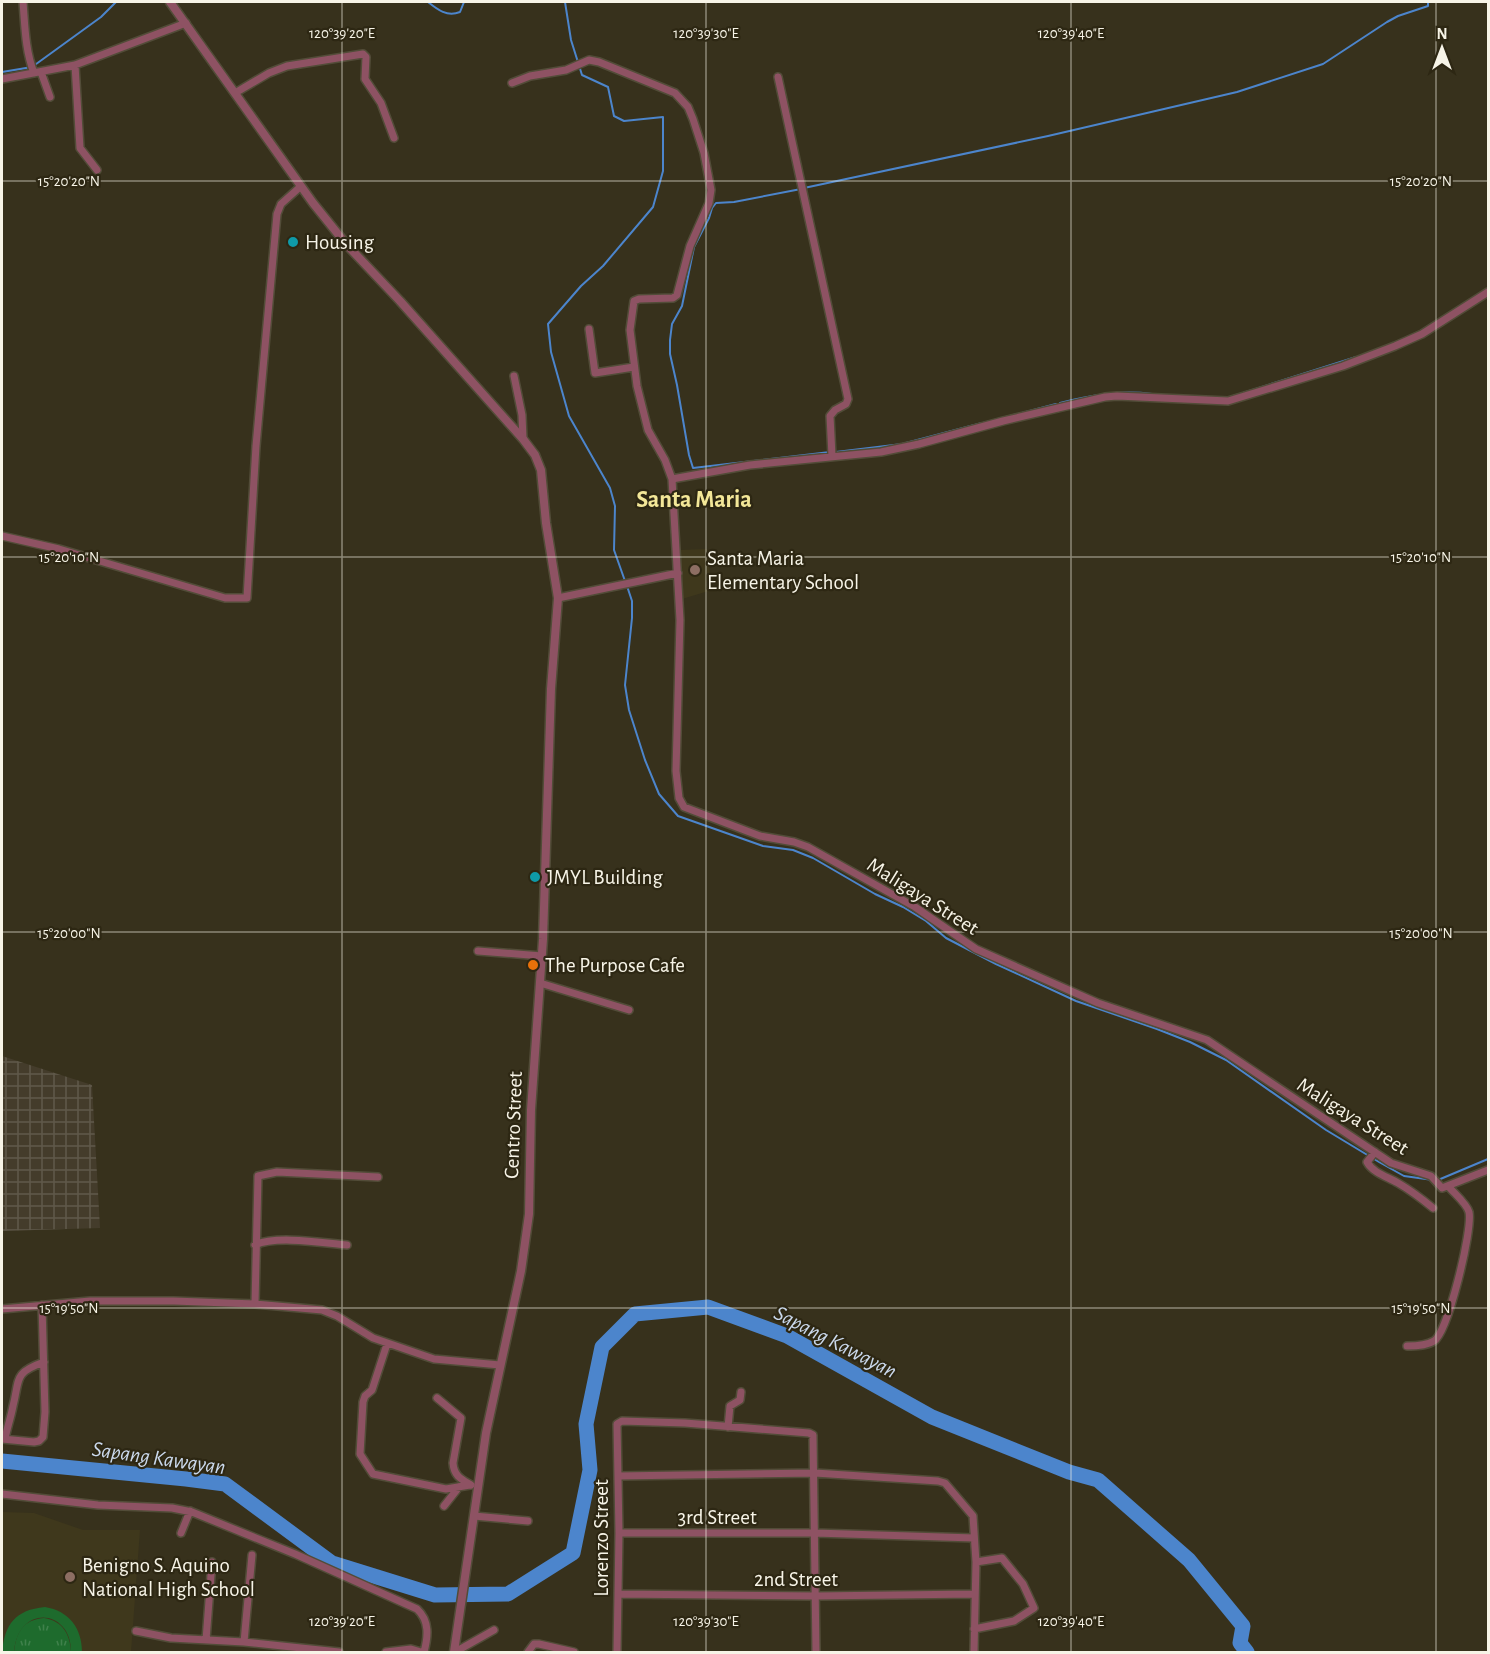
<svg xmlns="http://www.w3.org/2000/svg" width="1490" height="1654" viewBox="0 0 1490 1654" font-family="'Alegreya Sans',sans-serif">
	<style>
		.built { fill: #3f381c }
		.industrial { fill: url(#industrial-grid) }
		.grass { fill: url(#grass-tufts) }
		.park { fill: #1e6b2d }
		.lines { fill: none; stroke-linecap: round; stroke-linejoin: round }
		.stream { stroke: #4c85cc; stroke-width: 2 }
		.river { stroke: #4c85cc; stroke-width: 15 }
		.minor-casing { stroke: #524c38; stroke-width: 10 }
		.tertiary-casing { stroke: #524c38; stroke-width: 11 }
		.minor { stroke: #8e5263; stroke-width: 7 }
		.tertiary { stroke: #8e5263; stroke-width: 8 }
		.ticks { fill: none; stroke: #f7f4e7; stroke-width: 1.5; stroke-opacity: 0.45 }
		.culture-dot { fill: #0f9aa8; stroke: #2d2713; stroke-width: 2 }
		.education-dot { fill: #8d6e63; stroke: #2d2713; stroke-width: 2 }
		.food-dot { fill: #e8710a; stroke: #2d2713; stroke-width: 2 }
		.labels { text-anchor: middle; stroke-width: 4.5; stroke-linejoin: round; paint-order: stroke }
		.poi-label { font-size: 21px; fill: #f7f4e7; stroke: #2d2713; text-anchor: start }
		.street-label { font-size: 21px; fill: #f7f4e7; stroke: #2d2713 }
		.water-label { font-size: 22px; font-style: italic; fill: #cad8eb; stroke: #2d2713 }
		.quarter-label { font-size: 24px; font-weight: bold; fill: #f3e798; stroke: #2d2713 }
		.ticks-label { font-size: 15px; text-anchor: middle; fill: #f7f4e7; stroke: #2d2713; stroke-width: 4.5; stroke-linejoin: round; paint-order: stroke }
	</style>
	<defs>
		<pattern id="industrial-grid" width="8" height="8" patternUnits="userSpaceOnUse" patternTransform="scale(1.5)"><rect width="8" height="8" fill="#443c2b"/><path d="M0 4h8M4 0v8" fill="none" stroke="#60594a"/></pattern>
		<pattern id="grass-tufts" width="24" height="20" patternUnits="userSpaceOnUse" patternTransform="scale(1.5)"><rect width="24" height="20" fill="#1e6b2d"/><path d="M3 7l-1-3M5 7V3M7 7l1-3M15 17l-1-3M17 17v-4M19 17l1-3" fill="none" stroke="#3f814b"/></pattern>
	</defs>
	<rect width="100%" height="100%" fill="#37311c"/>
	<path class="built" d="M707,549l5,41 -30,9 -2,-49z
		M2,1512l32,1 49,17h57l-9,122h-129z"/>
	<path class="industrial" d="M2,1056l90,29 8,143 -98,3z"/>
	<path class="grass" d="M44,1618c19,3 26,17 27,34h-57c2,-20 9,-32 30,-34z"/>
	<path class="park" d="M45,1607c24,4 37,21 37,45h-11c1,-43 -53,-49 -57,0h-12c3,-28 13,-42 43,-45z"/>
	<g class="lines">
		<path class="stream" d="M428,2c10,8 19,15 32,10l4,-10
			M565,2l6,38 11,35 26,12 6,29 10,5 39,-4v54l-10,36 -50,59 -22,20 -33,38 3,28 18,64 41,72 5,18 -1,44 11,31
			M2,72l30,-5 69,-50 15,-15
			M804,188l244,-52 189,-44 86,-28 64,-42 11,-6 30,-10v-4
			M801,189l-67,13 -18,1 -4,5 -3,10 -15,29 -12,59 -10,18 -2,16v14l7,31 12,70 4,13 137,-16
			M1417,333l13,-8
			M1227,398l129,-41
			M1060,403c31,-8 60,-13 92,-9
			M983,423l73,-19
			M836,452l66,-8 80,-21
			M627,586l5,15v17l-7,67 4,25 16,50 14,34 19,22 85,30 30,4 20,8 62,36 28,13 23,14 20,17 50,26 80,37 81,28 33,13 36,18 100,70 53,32 25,14 29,4
			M1438,1180l50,-21"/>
		<path class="river" d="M2,1461l184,18 39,5 107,79 103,32 73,-1 65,-41 17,-83 -4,-46 16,-77 33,-33 73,-7 79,29 145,81 137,55 29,8 91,80 54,66 -3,17 7,9"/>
		<defs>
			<path id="minor" d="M23,2c2,24 2,48 11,71
				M75,65l5,83 17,22
				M41,72l9,25
				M778,77l70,322 -2,5 -11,6 -5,6 2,40
				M2,79l73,-14 111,-42
				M512,83l18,-7 36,-6 23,-10 10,2 76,31 13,14 5,12 11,34 7,37 -2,13 -19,43 -13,49 -4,3 -34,1 -5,2 -4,29 7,56 11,44 17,30 7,19 8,141 -4,151 3,27 5,9 76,29 34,6 14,5 107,60 61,42 122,54 109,37 184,123 40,13 11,12 46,-18
				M235,93l34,-20 18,-7 76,-12 3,3 -1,22 16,24 13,35
				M589,329l6,44 39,-6
				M514,376l8,39 1,24
				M672,479l78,-14 131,-13 38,-8 84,-23 102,-24 12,-1 111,5 115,-35 52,-20 27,-12 66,-42
				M2,536l57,13 166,49h22l9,-152 21,-232 4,-10 19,-17
				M558,598l120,-25
				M478,951l64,5
				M540,983l89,27
				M1375,1152l-8,10c6,11 21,15 31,21 12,7 24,16 35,25
				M255,1245c21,-10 69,-2 92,0
				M255,1304l3,-128 19,-4 101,5
				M2,1309l88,-8h84l81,3 67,6 15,6 36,22 61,21 66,6
				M387,1344l-15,46 -7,6 -2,6 -3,52 13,20 73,15 24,-4
				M1407,1346c8,0 19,0 27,-5 14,-9 39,-112 35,-129 -2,-8 -14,-18 -20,-25
				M437,1398l24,20 -8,45c1,13 8,16 18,22
				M728,1427l2,-21 10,-6 1,-8
				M2,1439l32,3 5,-1 4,-4 2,-25 -3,-107
				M5,1439c2,-11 6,-22 8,-33 7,-27 0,-33 31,-44
				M618,1476l197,-3 123,8 7,2 28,33 3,46 -2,90
				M2,1494l96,11 74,3 20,4 103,42 122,55c13,12 11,28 7,43
				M444,1506l15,-19
				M474,1516l54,5
				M181,1533l9,-22
				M619,1533h196l159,5
				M618,1594l198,2 158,-2
				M974,1629l40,-8 20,-13 -11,-24 -21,-26 -26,4
				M136,1631l35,7 73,4 95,10
				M206,1640l6,-78
				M244,1642l8,-87
				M386,1652l25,-3 10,3
				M455,1652l39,-22
				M528,1652l6,-8h5l35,8
				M617,1652l2,-119 -2,-109 5,-3 63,2 124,10 4,2 3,217"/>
			<path id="tertiary" d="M170,2l143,201 33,41 54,57 123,138 12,16 6,15 5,53 12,75 -7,91 -8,250 -12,171 -2,104 -8,57 -35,162 -32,219"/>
		</defs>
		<use href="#minor" class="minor-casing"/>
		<use href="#tertiary" class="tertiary-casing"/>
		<use href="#minor" class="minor"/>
		<use href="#tertiary" class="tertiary"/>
	</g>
	<path class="ticks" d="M342,2v1650M706,2v1650M1071,2v1650M1436,2v1650M2,181h1486M2,557h1486M2,932h1486M2,1308h1486"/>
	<g class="culture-dot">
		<circle cx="293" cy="242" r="6"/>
		<circle cx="535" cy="877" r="6"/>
	</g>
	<g class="education-dot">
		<circle cx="695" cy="570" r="6"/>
		<circle cx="70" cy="1577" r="6"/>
	</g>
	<circle class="food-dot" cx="533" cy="965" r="6"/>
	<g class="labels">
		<g class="poi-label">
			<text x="305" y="249">Housing</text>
			<text x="707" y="565">Santa Maria<tspan x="707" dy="24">Elementary School</tspan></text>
			<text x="547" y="884">JMYL Building</text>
			<text x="545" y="972">The Purpose Cafe</text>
			<text x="82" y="1572">Benigno S. Aquino<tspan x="82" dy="24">National High School</tspan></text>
		</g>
		<g class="street-label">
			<text transform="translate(923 896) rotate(32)" y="7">Maligaya Street</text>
			<text transform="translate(1353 1116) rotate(32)" y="7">Maligaya Street</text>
			<text transform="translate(513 1125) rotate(-88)" y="7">Centro Street</text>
			<text x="717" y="1524">3rd Street</text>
			<text transform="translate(601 1538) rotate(-90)" y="7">Lorenzo Street</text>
			<text x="796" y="1586">2nd Street</text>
		</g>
		<g class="water-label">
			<text transform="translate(836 1341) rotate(27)" y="8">Sapang Kawayan</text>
			<text transform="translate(159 1457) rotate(8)" y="8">Sapang Kawayan</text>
		</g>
		<g class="quarter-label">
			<text x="694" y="507">Santa Maria</text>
		</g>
	</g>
	<g class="ticks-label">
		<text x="342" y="38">120°39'20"E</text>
		<text x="706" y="38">120°39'30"E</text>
		<text x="1071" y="38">120°39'40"E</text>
		<text x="69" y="186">15°20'20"N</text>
		<text x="1421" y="186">15°20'20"N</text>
		<text x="69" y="562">15°20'10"N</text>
		<text x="1421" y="562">15°20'10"N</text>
		<text x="69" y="938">15°20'00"N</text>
		<text x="1421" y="938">15°20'00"N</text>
		<text x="69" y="1313">15°19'50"N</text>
		<text x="1421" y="1313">15°19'50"N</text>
		<text x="342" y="1626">120°39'20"E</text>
		<text x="706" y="1626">120°39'30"E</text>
		<text x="1071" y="1626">120°39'40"E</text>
	</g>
	<rect width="1490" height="1654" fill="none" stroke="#f7f4e7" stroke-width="6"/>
	<g transform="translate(1442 48)" stroke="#2d2713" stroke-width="4.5" paint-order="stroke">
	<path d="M0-4.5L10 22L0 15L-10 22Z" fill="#f7f4e7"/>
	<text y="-9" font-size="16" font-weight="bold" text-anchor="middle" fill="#f7f4e7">N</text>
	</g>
</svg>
